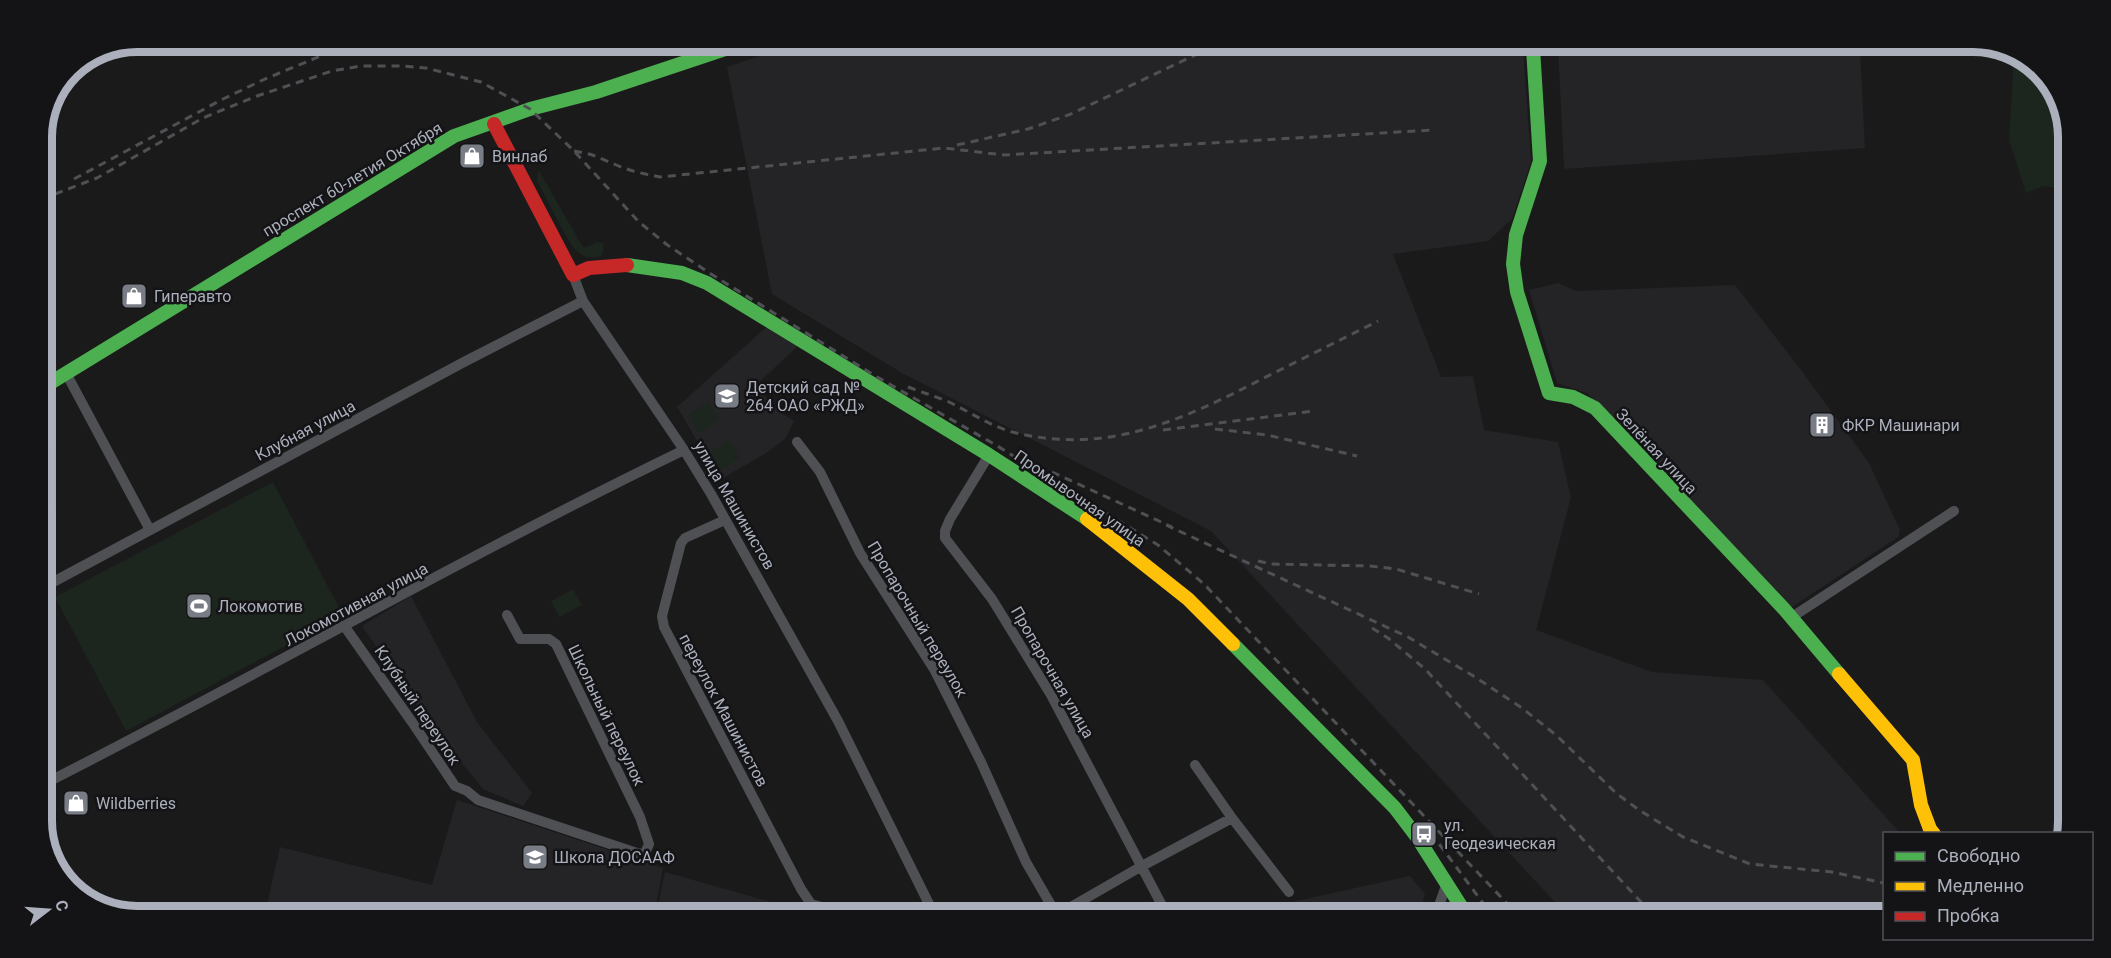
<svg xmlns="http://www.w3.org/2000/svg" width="2111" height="958" viewBox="0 0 2111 958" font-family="Roboto,sans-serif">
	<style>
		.built { fill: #242427 }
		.green { fill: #1d251f }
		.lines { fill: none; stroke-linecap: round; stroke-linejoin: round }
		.street { stroke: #4e5054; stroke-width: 10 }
		.fast { stroke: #4caf50; stroke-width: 14 }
		.slow { stroke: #ffc107; stroke-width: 14 }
		.jam { stroke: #c62828; stroke-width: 14 }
		.rail { stroke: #4e5053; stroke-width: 3; stroke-dasharray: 8 6; stroke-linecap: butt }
		.labels { text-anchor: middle; stroke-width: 5; stroke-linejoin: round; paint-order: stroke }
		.poi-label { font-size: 16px; fill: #abb0bc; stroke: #141417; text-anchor: start }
		.street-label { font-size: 16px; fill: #abb0bc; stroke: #141417 }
		.rim { fill: none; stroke: #abb0bc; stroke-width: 8 }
	</style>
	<rect width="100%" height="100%" fill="#1a1a1b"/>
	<path class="built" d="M793,45l730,2 8,115 -19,57 -24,22 -95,13 48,123 32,-1 11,54 74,12 13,55 -35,133 116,42 111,8 137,153 -16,1v82l-318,-2 -355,-383 -309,-158 -130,-79 -45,-227z
		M1558,48l302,1 5,99 -301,21z
		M1558,283l18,8 159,-6 63,81 71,97 31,67 -2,7 -106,70 -205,-214 -30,-10 -28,-93z
		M770,324l30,20 -45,42 22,24 17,11 -8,17 -18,14 -48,28 -43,-73z
		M411,596l66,126 55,71 -9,13 -40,-17 -53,-65 -68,-98z
		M457,800l206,68 -8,43 -389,-2 14,-62 152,38z
		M665,872l138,39h-146z
		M1410,876l15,18 -6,20 -178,-1z"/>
	<path class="green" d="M2014,52l39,32 16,48 -1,58 -25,-4 -17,7 -17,-53z
		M538,169l43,75 3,4 13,-6 6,1v9l-2,4c-8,3 -16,2 -23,-4 -11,-9 -32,-56 -41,-71z
		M708,402l11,17 -20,14 -11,-18z
		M729,440l11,17 -20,13 -11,-17z
		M273,482l70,133 -217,116 -71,-134z
		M573,589l9,16 -23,12 -8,-16z"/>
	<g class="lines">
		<path class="street" d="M573,275l10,26 101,149 27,44 127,227 95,191
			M66,373l84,157
			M797,442l23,30 40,81 74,116 47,93 45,100 29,50
			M989,455l-39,64 -5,12v7l47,61 59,96 115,218
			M725,520l-40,18 -4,5 -19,73 2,11 137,262 10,15 25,7
			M42,588l422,-226 119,-61
			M1792,617l162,-106
			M345,627l67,95 43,64 12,5 11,9 162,54 5,-1 4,-9 -9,-27 -84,-173 -7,-5h-29l-13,-24
			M1195,765l37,53 57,74
			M42,785c215,-109 425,-230 642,-335
			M1062,912l80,-46 90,-48
			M1436,914l11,-31"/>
		<path class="fast" d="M1533,48l7,113 -24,74 -3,29 4,28 32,101 24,4 22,11 190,202 54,64
			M627,265l55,8 25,10 282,172 98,64
			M42,388l412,-252 76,-27 66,-17 144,-48
			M1233,644l162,164 22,29 49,77"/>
		<path class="slow" d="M1087,519l101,80 45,45
			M1839,674l74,86 8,45 9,24 4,5"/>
		<path class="jam" d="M494,124l79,151 16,-7 38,-3"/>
		<path class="rail" d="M345,53l26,-10
			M957,145l71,-16 43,-15 143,-68
			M574,151c19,3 23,6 40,13 15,7 31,10 46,13l284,-29 60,7 429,-25
			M74,179l149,-80 42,-20 87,-36
			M42,199l55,-21 106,-60 54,-22 75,-25 29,-5h40l25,2 55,14 49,27 44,42 64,70 28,23 45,30 166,103 117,67 164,101 46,39 313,330
			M908,387c13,5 26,9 39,14 25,12 47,28 74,33 91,20 165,-16 243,-56 38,-19 76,-38 114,-57
			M1215,429l52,6 90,21
			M1163,430l151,-19
			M1052,472l120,55
			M1166,525l242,112 67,40 47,31 34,27 60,58 23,17 44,27 67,27 82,8 52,11
			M1258,561l13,3 99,2 26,3 83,25
			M1372,628l16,10 37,31 228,246
			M1431,833l60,81"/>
	</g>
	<defs>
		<symbol id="shop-square" viewBox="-11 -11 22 22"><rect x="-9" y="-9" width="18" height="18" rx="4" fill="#787c84" stroke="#141417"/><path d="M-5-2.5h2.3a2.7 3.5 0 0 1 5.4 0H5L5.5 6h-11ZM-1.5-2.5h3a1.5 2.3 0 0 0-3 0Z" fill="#fff"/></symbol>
		<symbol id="school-square" viewBox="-11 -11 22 22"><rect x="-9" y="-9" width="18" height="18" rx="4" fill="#787c84" stroke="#141417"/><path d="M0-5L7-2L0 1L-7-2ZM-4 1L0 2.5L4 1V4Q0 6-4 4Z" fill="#fff"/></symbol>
		<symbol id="building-square" viewBox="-11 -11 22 22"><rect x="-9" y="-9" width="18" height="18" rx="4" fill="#787c84" stroke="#141417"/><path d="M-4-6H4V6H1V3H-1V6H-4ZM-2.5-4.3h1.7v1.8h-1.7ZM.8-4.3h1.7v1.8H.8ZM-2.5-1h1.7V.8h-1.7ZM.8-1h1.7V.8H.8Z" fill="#fff"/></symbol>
		<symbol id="stadium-square" viewBox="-11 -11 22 22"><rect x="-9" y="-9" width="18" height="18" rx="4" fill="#787c84" stroke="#141417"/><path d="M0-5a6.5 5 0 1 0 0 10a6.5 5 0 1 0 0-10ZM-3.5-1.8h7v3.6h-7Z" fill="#fff"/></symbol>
		<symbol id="bus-square" viewBox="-11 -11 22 22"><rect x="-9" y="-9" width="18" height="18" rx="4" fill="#787c84" stroke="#141417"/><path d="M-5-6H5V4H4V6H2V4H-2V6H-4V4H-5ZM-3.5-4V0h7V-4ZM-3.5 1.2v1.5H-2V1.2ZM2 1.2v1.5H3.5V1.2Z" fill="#fff"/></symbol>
		<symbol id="university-square" viewBox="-11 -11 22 22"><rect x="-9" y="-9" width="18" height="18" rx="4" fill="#787c84" stroke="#141417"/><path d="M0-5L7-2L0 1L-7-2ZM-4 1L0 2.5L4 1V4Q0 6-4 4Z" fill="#fff"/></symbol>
	</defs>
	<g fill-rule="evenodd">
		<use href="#shop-square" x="457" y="141" width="30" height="30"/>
		<use href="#shop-square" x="119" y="281" width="30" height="30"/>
		<use href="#school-square" x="712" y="381" width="30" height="30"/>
		<use href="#building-square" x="1807" y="410" width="30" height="30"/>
		<use href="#stadium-square" x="184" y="591" width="30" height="30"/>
		<use href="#shop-square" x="61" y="788" width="30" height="30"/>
		<use href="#bus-square" x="1409" y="819" width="30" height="30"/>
		<use href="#university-square" x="520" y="842" width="30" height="30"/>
	</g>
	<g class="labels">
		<g class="poi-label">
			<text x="492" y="162">Винлаб</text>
			<text x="154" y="302">Гиперавто</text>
			<text x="746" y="393">Детский сад №<tspan x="746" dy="18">264 ОАО «РЖД»</tspan></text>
			<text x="1842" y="431">ФКР Машинари</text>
			<text x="218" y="612">Локомотив</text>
			<text x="96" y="809">Wildberries</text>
			<text x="1444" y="831">ул.<tspan x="1444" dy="18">Геодезическая</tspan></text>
			<text x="554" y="863">Школа ДОСААФ</text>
		</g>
		<g class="street-label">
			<text transform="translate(352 179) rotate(-31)" y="6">проспект 60-летия Октября</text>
			<text transform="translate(305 430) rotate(-28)" y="6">Клубная улица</text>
			<text transform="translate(1657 451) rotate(47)" y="6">Зелёная улица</text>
			<text transform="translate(1080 498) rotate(35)" y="6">Промывочная улица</text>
			<text transform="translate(735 505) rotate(60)" y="6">улица Машинистов</text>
			<text transform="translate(356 604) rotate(-28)" y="6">Локомотивная улица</text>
			<text transform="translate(918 619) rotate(59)" y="6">Пропарочный переулок</text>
			<text transform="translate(1053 672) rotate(60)" y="6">Пропарочная улица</text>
			<text transform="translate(418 705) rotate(56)" y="6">Клубный переулок</text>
			<text transform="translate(724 710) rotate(62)" y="6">переулок Машинистов</text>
			<text transform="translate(607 715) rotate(64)" y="6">Школьный переулок</text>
		</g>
	</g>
	<path d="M0 0H2111V958H0ZM137 52H1973A85 85 0 0 1 2058 137V821A85 85 0 0 1 1973 906H137A85 85 0 0 1 52 821V137A85 85 0 0 1 137 52Z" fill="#141417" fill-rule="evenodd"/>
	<path class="rim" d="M137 52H1973A85 85 0 0 1 2058 137V821A85 85 0 0 1 1973 906H137A85 85 0 0 1 52 821V137A85 85 0 0 1 137 52Z"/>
	<rect x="1883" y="832" width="210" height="108" fill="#141417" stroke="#505259" stroke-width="1.5"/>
	<rect x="1895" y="852" width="30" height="9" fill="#4caf50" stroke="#505259" stroke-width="1.5"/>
	<text x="1937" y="862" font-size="18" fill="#abb0bc">Свободно</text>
	<rect x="1895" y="882" width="30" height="9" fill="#ffc107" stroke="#505259" stroke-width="1.5"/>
	<text x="1937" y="892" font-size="18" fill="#abb0bc">Медленно</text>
	<rect x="1895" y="912" width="30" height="9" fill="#c62828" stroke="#505259" stroke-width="1.5"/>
	<text x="1937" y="922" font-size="18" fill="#abb0bc">Пробка</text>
	<g transform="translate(48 910) rotate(73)" stroke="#141417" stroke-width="4.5" paint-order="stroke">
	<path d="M0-4.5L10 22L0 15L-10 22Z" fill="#abb0bc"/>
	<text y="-9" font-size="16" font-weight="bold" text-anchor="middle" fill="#abb0bc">С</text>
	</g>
</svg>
